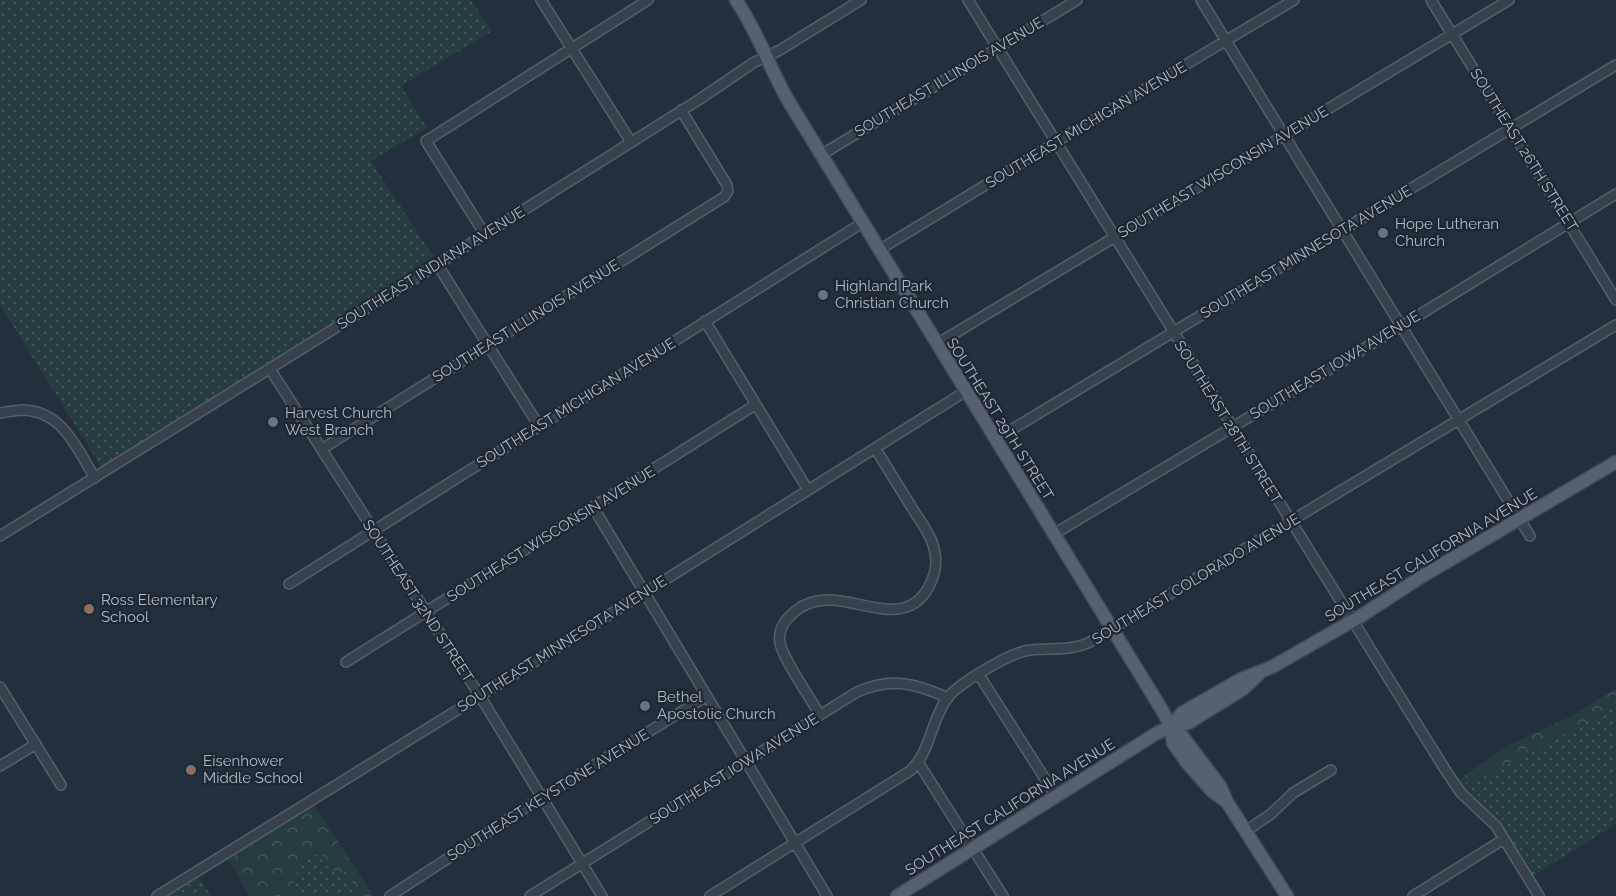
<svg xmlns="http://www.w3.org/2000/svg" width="1616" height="896" viewBox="0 0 1616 896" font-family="Raleway,sans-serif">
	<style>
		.green { fill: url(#green-dots) }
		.forest { fill: url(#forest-crowns) }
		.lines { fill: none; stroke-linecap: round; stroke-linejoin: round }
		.minor-casing { stroke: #565f6c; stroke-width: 12 }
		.major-casing { stroke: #414a57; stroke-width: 15 }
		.minor { stroke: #38414e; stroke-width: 9 }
		.major { stroke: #56606e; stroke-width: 12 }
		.worship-dot { fill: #6b7280; stroke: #1d2633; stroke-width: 2 }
		.education-dot { fill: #8d6e63; stroke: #1d2633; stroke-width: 2 }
		.labels { text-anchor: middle; stroke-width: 4.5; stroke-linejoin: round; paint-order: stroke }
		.street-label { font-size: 15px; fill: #b4bcc9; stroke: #1d2633 }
		.poi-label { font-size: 15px; fill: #b4bcc9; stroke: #1d2633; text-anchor: start }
	</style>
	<defs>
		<pattern id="green-dots" width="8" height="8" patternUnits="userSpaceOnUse" patternTransform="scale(1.5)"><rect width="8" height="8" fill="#263c3f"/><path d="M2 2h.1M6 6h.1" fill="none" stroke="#435659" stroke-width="1.8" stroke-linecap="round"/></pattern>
		<pattern id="forest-crowns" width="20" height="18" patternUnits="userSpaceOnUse" patternTransform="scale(1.5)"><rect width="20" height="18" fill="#263c3f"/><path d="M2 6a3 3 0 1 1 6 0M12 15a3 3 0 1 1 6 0" fill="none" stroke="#435659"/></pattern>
	</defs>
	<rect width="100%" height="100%" fill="#242f3e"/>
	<path class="green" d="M0,0h471l21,31 -91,55 26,42 -56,33 64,98 -333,209 -102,-163z
		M1616,706v118l-83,52 -32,-50 -37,-35 -7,-10 4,-3 9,6z
		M323,849l23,22 14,25h-58l-10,-17 13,-17z
		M199,878l12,18h-43z"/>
	<path class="forest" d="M1616,689v17l-147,79 -8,-7 48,-33 59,-27z
		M314,804l59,92h-13l-14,-25 -10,2 -11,-8 -3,-16 -17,13 -13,17 10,17h-52l-22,-37z"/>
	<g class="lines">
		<defs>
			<path id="minor" d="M541,0l90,142
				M968,0l478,771 15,22 35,33 43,70
				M1201,0l329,536
				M1431,0l185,300
				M821,155l256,-155
				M484,233l-58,-92 222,-141
				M879,250l177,-108 238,-142
				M437,264l102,162
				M705,321l103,169
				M937,344l572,-344
				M270,369l210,327 122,200
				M0,413c8,-1 15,-3 23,-3 40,1 54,39 72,68
				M996,439l620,-374
				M322,449l402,-252 4,-6 -1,-6 -46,-75
				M593,507l234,389
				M1054,534l331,-198 231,-142
				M0,536l411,-255 289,-182 53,-36 27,-13 81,-50
				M289,584l573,-361
				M346,662l409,-257
				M979,675l77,121
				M0,687l61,98
				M820,715c-9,-16 -37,-56 -40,-72 -2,-11 3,-21 11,-28 10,-10 24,-15 38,-15 34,0 82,30 102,-18 6,-12 6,-27 1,-40 -4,-11 -12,-21 -18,-31 -13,-21 -26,-42 -39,-63
				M918,762l85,134
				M0,766l36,-22
				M1246,831l25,-17 22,-21 38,-23
				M157,896l323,-200 486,-305
				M390,896l152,-99 165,-101
				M530,896l327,-204c35,-15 58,-9 91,6
				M710,896l200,-125c21,-19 21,-52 38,-74 12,-14 64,-46 83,-47 19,-2 41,1 59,-8l526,-317
				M1413,896l91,-57"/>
			<path id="major" d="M736,0c22,32 34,69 53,102l373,608 9,17 2,16 15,21 24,27 15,11
				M1171,727l11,-14 59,-34 31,-12 89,-51 60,-39 195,-115
				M1171,727l12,10 37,49 7,16 60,94
				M897,896l260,-163 14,-6 17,-4 55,-34 15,-14"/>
		</defs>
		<use href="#minor" class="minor-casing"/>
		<use href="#major" class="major-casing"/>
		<use href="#minor" class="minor"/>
		<use href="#major" class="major"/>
	</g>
	<g class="worship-dot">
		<circle cx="1383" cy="233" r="6"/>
		<circle cx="823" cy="295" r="6"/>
		<circle cx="273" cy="422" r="6"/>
		<circle cx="645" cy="706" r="6"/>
	</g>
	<g class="education-dot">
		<circle cx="89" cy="609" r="6"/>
		<circle cx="191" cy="770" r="6"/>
	</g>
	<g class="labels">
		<g class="street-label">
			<text transform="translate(949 77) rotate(-31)" y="5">SOUTHEAST ILLINOIS AVENUE</text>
			<text transform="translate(1086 125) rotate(-31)" y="5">SOUTHEAST MICHIGAN AVENUE</text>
			<text transform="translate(1524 150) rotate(58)" y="5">SOUTHEAST 26TH STREET</text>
			<text transform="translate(1223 172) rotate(-31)" y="5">SOUTHEAST WISCONSIN AVENUE</text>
			<text transform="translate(1306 252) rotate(-31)" y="5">SOUTHEAST MINNESOTA AVENUE</text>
			<text transform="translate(431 268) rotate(-32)" y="5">SOUTHEAST INDIANA AVENUE</text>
			<text transform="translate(526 321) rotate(-32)" y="5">SOUTHEAST ILLINOIS AVENUE</text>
			<text transform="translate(1335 365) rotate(-31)" y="5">SOUTHEAST IOWA AVENUE</text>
			<text transform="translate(576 403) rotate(-32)" y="5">SOUTHEAST MICHIGAN AVENUE</text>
			<text transform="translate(1000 419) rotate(58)" y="5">SOUTHEAST 29TH STREET</text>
			<text transform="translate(1228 422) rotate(58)" y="5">SOUTHEAST 28TH STREET</text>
			<text transform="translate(551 534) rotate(-32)" y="5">SOUTHEAST WISCONSIN AVENUE</text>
			<text transform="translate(1431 555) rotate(-31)" y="5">SOUTHEAST CALIFORNIA AVENUE</text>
			<text transform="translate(1196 579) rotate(-31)" y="5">SOUTHEAST COLORADO AVENUE</text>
			<text transform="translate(418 601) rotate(57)" y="5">SOUTHEAST 32ND STREET</text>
			<text transform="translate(562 644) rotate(-32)" y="5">SOUTHEAST MINNESOTA AVENUE</text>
			<text transform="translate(734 769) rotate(-32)" y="5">SOUTHEAST IOWA AVENUE</text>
			<text transform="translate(548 795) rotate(-32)" y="5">SOUTHEAST KEYSTONE AVENUE</text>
			<text transform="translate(1010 807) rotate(-32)" y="5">SOUTHEAST CALIFORNIA AVENUE</text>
		</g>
		<g class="poi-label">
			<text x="1395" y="229">Hope Lutheran<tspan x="1395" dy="17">Church</tspan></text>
			<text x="835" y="291">Highland Park<tspan x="835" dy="17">Christian Church</tspan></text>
			<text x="285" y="418">Harvest Church<tspan x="285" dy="17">West Branch</tspan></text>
			<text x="101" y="605">Ross Elementary<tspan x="101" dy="17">School</tspan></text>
			<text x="657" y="702">Bethel<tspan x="657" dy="17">Apostolic Church</tspan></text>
			<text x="203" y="766">Eisenhower<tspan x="203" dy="17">Middle School</tspan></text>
		</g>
	</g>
</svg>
